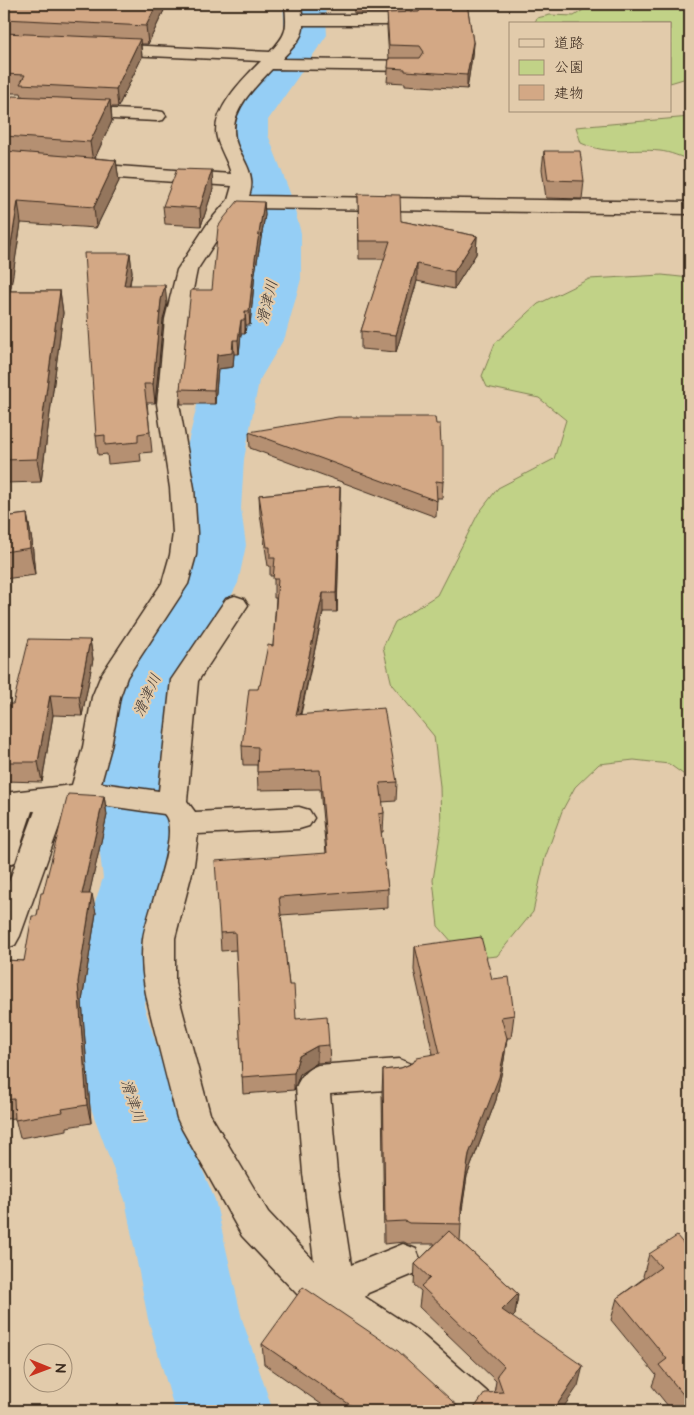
<svg xmlns="http://www.w3.org/2000/svg" width="694" height="1415" viewBox="0 0 694 1415" font-family="'Architects Daughter','Klee One',sans-serif">
	<style>
		.green { fill: #c1d287; stroke: #7e7e52 }
		.lines { fill: none; stroke-linecap: round; stroke-linejoin: round }
		.river { fill: #95cef5; fill-rule: evenodd }
		.street-casing { stroke: #3b2a1e; stroke-width: 3 }
		.street { fill: #e2cbab; fill-rule: evenodd }
		.wall { fill: #b59072; stroke: #3b2a1e }
		.shaded-wall { fill: #94765d; stroke: #3b2a1e }
		.building { fill: #d3a885; stroke: #3b2a1e }
		.labels { text-anchor: middle; stroke-width: 4.5; stroke-linejoin: round; paint-order: stroke }
		.water-label { font-size: 15px; font-style: italic; fill: #443a34; stroke: #e2cbab }
	</style>
	<rect width="100%" height="100%" fill="#e2cbab"/>
	<filter id="ink" filterUnits="userSpaceOnUse"><feTurbulence type="fractalNoise" baseFrequency=".02" numOctaves="2"/><feDisplacementMap in="SourceGraphic" scale="10" xChannelSelector="R" yChannelSelector="G"/><feConvolveMatrix kernelMatrix="1 2 1 2 8 2 1 2 1" color-interpolation-filters="sRGB"/></filter>
	<g filter="url(#ink)">
		<path class="green" d="M589,4h101v73l-20,6v-59h-136l3,-6 13,-3 24,1 15,-10z
			M690,117v43c-9,-3 -20,-8 -30,-9 -30,-3 -50,5 -79,-8l-5,-16z
			M662,275l28,3v501l-21,-15 -35,-4 -35,4 -24,23 -13,24 -17,47 -12,54 -36,44 -30,3 -29,-33 -5,-46 8,-51 -1,-43 -6,-50 -42,-51 -9,-38 12,-25 42,-27 41,-81 20,-26 56,-29 12,-39 -27,-22 -52,-11 -5,-11 13,-33 43,-39 51,-25z"/>
		<g class="lines">
			<path class="river" d="M283,4h42l2,31 -59,85v15l22,58 11,40v46l-16,58 -26,44 -15,78 -3,50 5,36 -8,38 -63,121 -8,31 7,103 5,40 -35,128 34,105 37,89 27,119 31,92h-98l-27,-92 -23,-119 -33,-89 -30,-105 41,-128 -5,-40 -3,-103 10,-31 69,-121 8,-38 -3,-36 5,-50 19,-78 28,-44 18,-58 2,-46 -11,-40 -18,-58v-15l63,-86z"/>
			<defs>
				<path id="street" d="M285,4h16l1,11h110l6,1 2,4 -2,4 -6,1h-109c1,13 -13,25 -21,34l131,2 6,1 3,4 -3,4 -6,1 -141,-2c-15,16 -38,37 -38,61 0,24 25,39 15,66l441,6v12l-448,-6 -19,22 -26,40 -10,49 -8,85 15,84 3,45 -1,22 -8,29 -61,93 -7,20 -9,50 -10,36 58,8 12,-111 55,-81 9,-3 9,3 4,6 -50,76 -11,120 8,11 104,-5 10,3 5,8 -5,8 -10,3 -101,5 -4,31 -19,73v45l35,131 58,98 46,49 -11,-88 -7,-86c6,-12 9,-17 22,-22l81,-6 12,5 5,10 -5,10 -12,5 -69,5 7,79 14,92 52,-21 13,5 5,12 -5,12 -48,20 -3,4 54,35 74,65 5,14h-47l-58,-53 -95,-63 -56,-59 -60,-107 -5,-11c-7,-27 -14,-54 -21,-82 -8,-32 -17,-63 -13,-97 3,-26 39,-107 21,-125l-62,-9 -36,2 -46,129 -5,9 -11,4v-54l31,-84h-3l-17,51 -11,4v-73l68,-8 11,-38 9,-50 9,-22 61,-92 8,-28 3,-22 -3,-45 -13,-84 8,-85 12,-49 31,-47 20,-23 4,-14 -228,-16v-12l227,16c-3,-13 -11,-24 -14,-36 -7,-27 27,-60 44,-77l-156,-7 -6,-1 -3,-4 3,-4 6,-1 165,8c18,-19 17,-23 15,-48z
					M4,104l153,7 6,1 3,4 -3,4 -6,1 -153,-7z"/>
			</defs>
			<use href="#street" class="street-casing"/>
			<use href="#street" class="street"/>
		</g>
		<path class="wall" d="M4,4h163l-19,40h-7l1,13 -24,50h-7l1,14 -17,37 21,2 3,21 -23,47 -75,-5 -11,68h50l3,22 -22,169 -37,1v-372l18,-15 -1,-3h-17z
			M353,4h114l6,38 -1,14 -5,33 -62,-4v-2l-18,-1 2,-23 -2,-32 1,-14h-34z
			M544,151l40,30 -2,18 -36,-1 -4,-29z
			M213,189l-12,37 -36,-2 -2,-18z
			M358,194l43,27 76,15 -1,18 -22,35 -37,-8 -21,71 -35,-3v-18l24,-72h-26z
			M264,202l1,13 -10,58 -5,52h-4l-1,9h-4l-2,20h-5l-1,13 -15,2 -3,35h-34l-1,-15 32,-99z
			M130,253l2,19 -2,13 37,19 -4,15 -8,84h-8l5,49 -12,1 1,8 -33,3 -1,-10 -9,1 -2,-19z
			M436,424l7,58 -1,16h-5l-1,19 -186,-69 -1,-16z
			M340,487l-3,125h-14l-22,102 96,68 -1,19 -14,1 2,11 -1,19h-2l7,57v19l-107,7 8,70 7,34 33,26 1,17 -13,1 -17,11 -6,16 -51,4 -7,-144 -15,1 -1,-18 106,-80 -6,-64 -62,1 -1,-25h-14l-1,-19 16,-57 2,-4 13,-39 3,-48h-2v-22h-4v-10h-2l-8,-52 -1,-19z
			M27,514l5,27 3,34 -31,4v-62z
			M90,640l3,19 -11,57 -29,-1 -11,67 -38,-1v-71h2z
			M104,796l3,19 -18,79 7,19 -14,88 9,122 -24,4v3l-47,8 -5,-20 -9,1 -2,-6v-153l20,1 19,-68z
			M415,946l77,33 22,36 -3,23h-4l-3,22 -8,40 -29,76 -6,38v10l-1,17 58,53 -3,21 -3,2 66,69 -84,7 2,-12 -77,-74 2,-16 -7,-6 1,-21 20,-20h-27l-4,-2 -20,2 -2,-152 1,-22 18,-2 32,-14 -19,-84z
			M690,1246v165h-18l-20,-25 4,-11 -45,-55 6,-22 27,-20 -1,-2 6,-22 38,-6z
			M262,1344l201,67h-132l-67,-47z"/>
		<path class="shaded-wall" d="M157,4h10l-19,40 -2,-18z
			M140,39l2,18 -24,50 -2,-18z
			M473,42l-1,14 -5,33v-14z
			M110,100l2,21 -19,41 -3,-20z
			M116,160l3,21 -23,47 -2,-21z
			M212,170l1,19 -12,37 -1,-18z
			M18,201l3,22 -14,90 -3,-19v-6z
			M264,202l1,13 -10,58 -5,52 -1,-14 6,-52z
			M477,236l-1,18 -22,35v-17z
			M130,253l2,19 -6,31 -2,-18z
			M417,264v17l-21,71v-17z
			M165,285l2,19 -4,15 -8,84 -2,-19 8,-84z
			M60,291l3,22 -22,169 -4,-23z
			M245,311l1,14 -1,9z
			M241,320v14l-2,20 -1,-14z
			M233,340l1,14 -1,13 -15,2 -3,35 -1,-14 3,-35z
			M340,487v18l-3,107 -1,-19z
			M27,514l5,27 3,34 -5,-27z
			M323,593v19l-27,121v-18z
			M90,640l3,19 -11,57 -3,-20z
			M50,695l3,20 -11,67 -4,-20z
			M104,796l3,19 -22,98 -3,-19z
			M92,894l4,19 -14,88 9,122 -4,-18 -9,-123z
			M507,1038l-3,22 -8,40 -29,76 -7,48 1,-16 8,-54z
			M317,1046v17l-17,11 -6,16v-17l5,-17z
			M518,1294l-3,21 -16,16 3,-21z
			M583,1366l-5,20 -17,25h-8z"/>
		<path class="building" d="M4,4h153l-11,22 -142,-7z
			M421,4h46l6,38 -6,33 -62,-4v-2l-17,-1 1,-10h31l4,-6 -4,-6 -31,-1 -2,-32 32,-1 3,-7z
			M4,33l136,6 -24,50 -96,-5 5,-9 -21,-1z
			M12,96l98,4 -20,42 -86,-6v-25z
			M4,151l112,9 -22,47 -76,-6 -14,87z
			M544,151h36l4,30 -36,-1z
			M177,169l35,1 -12,38 -37,-2z
			M358,194l42,1 1,26 76,15 -23,36 -37,-8 -21,71 -35,-4 29,-90h-31z
			M238,201l26,1 -9,57 -6,52h-4v9h-4l-3,20h-5l-1,13 -15,2 -3,35 -34,-1 11,-99h21l6,-63 6,-9z
			M84,253h46l-6,32h41l-4,15 -8,84h-9l6,48 -12,2v8l-33,3v-10l-9,1z
			M4,291h56l-23,168 -33,1z
			M338,417h97l1,7h4l1,23h2v35l-7,-1 1,20 -188,-69z
			M340,487l-4,106h-13l-27,122 88,-7 13,74 -17,1 4,30 -5,1 9,75 -109,8 10,88h5l2,34 31,-3 2,29 -12,1 -18,10 -5,17 -52,4 -7,-145 -15,1 -5,-72 112,-8 -7,-83 -63,2 1,-25 -16,-1 7,-57h9l1,-4h1l8,-40 5,1 5,-67h-5l2,-21h-5v-11h-3l-8,-52z
			M27,514l3,34 -26,4v-35z
			M29,639l61,1 -11,56 -29,-1 -12,67h-34v-52h2l1,-6h6z
			M68,794l36,2 -22,98h10l-14,88 9,123 -25,4 1,3 -48,8 -1,-21 -10,1v-140l20,1 8,-45h5l4,-23h2z
			M481,937l11,42 17,-2 5,38 -13,2 6,21 -8,39 -30,77 -8,54v16l-52,-1 -4,-2 -20,1 -2,-152 18,-2 12,-5 4,-6 23,-4 -25,-107z
			M449,1231l69,63 -16,16 81,56 -30,45h-81l13,-18 18,-1 -6,-17 7,-9 -83,-80 9,-8 -15,-14z
			M677,1236l10,12 3,-2v157l-31,-38 8,-6 -50,-61 44,-31 -12,-13z
			M303,1287l95,64 65,60h-104l-97,-67z"/>
	</g>
	<g class="labels">
		<g class="water-label">
			<text transform="translate(267 302) rotate(-76)" y="5">滑津川</text>
			<text transform="translate(147 695) rotate(-65)" y="5">滑津川</text>
			<text transform="translate(133 1101) rotate(71)" y="5">滑津川</text>
		</g>
	</g>
	<rect width="694" height="1415" fill="none" stroke="#e2cbab" stroke-width="20"/>
	<rect x="10" y="10" width="674" height="1395" fill="none" stroke="#3b2a1e" stroke-width="2" filter="url(#ink)"/>
	<rect x="509" y="22" width="162" height="90" fill="#e2cbab" stroke="#9f8b73"/>
	<rect x="519" y="39" width="25" height="8" fill="#e2cbab" stroke="#9f8b73"/>
	<text x="554" y="48" font-size="15" fill="#3b2a1e">道路</text>
	<rect x="519" y="60" width="25" height="15" fill="#c1d287" stroke="#9f8b73"/>
	<text x="554" y="72" font-size="15" fill="#3b2a1e">公園</text>
	<rect x="519" y="85" width="25" height="15" fill="#d3a885" stroke="#9f8b73"/>
	<text x="554" y="98" font-size="15" fill="#3b2a1e">建物</text>
	<g transform="translate(48 1368) rotate(91)"><circle r="24" fill="#e2cbab" stroke="#9f8b73"/>
	<path d="M0-4L9 19L0 12L-9 19Z" fill="#c8321e"/>
	<text y="-8" font-size="14" font-weight="bold" text-anchor="middle" fill="#3b2a1e">N</text>
	</g>
</svg>
